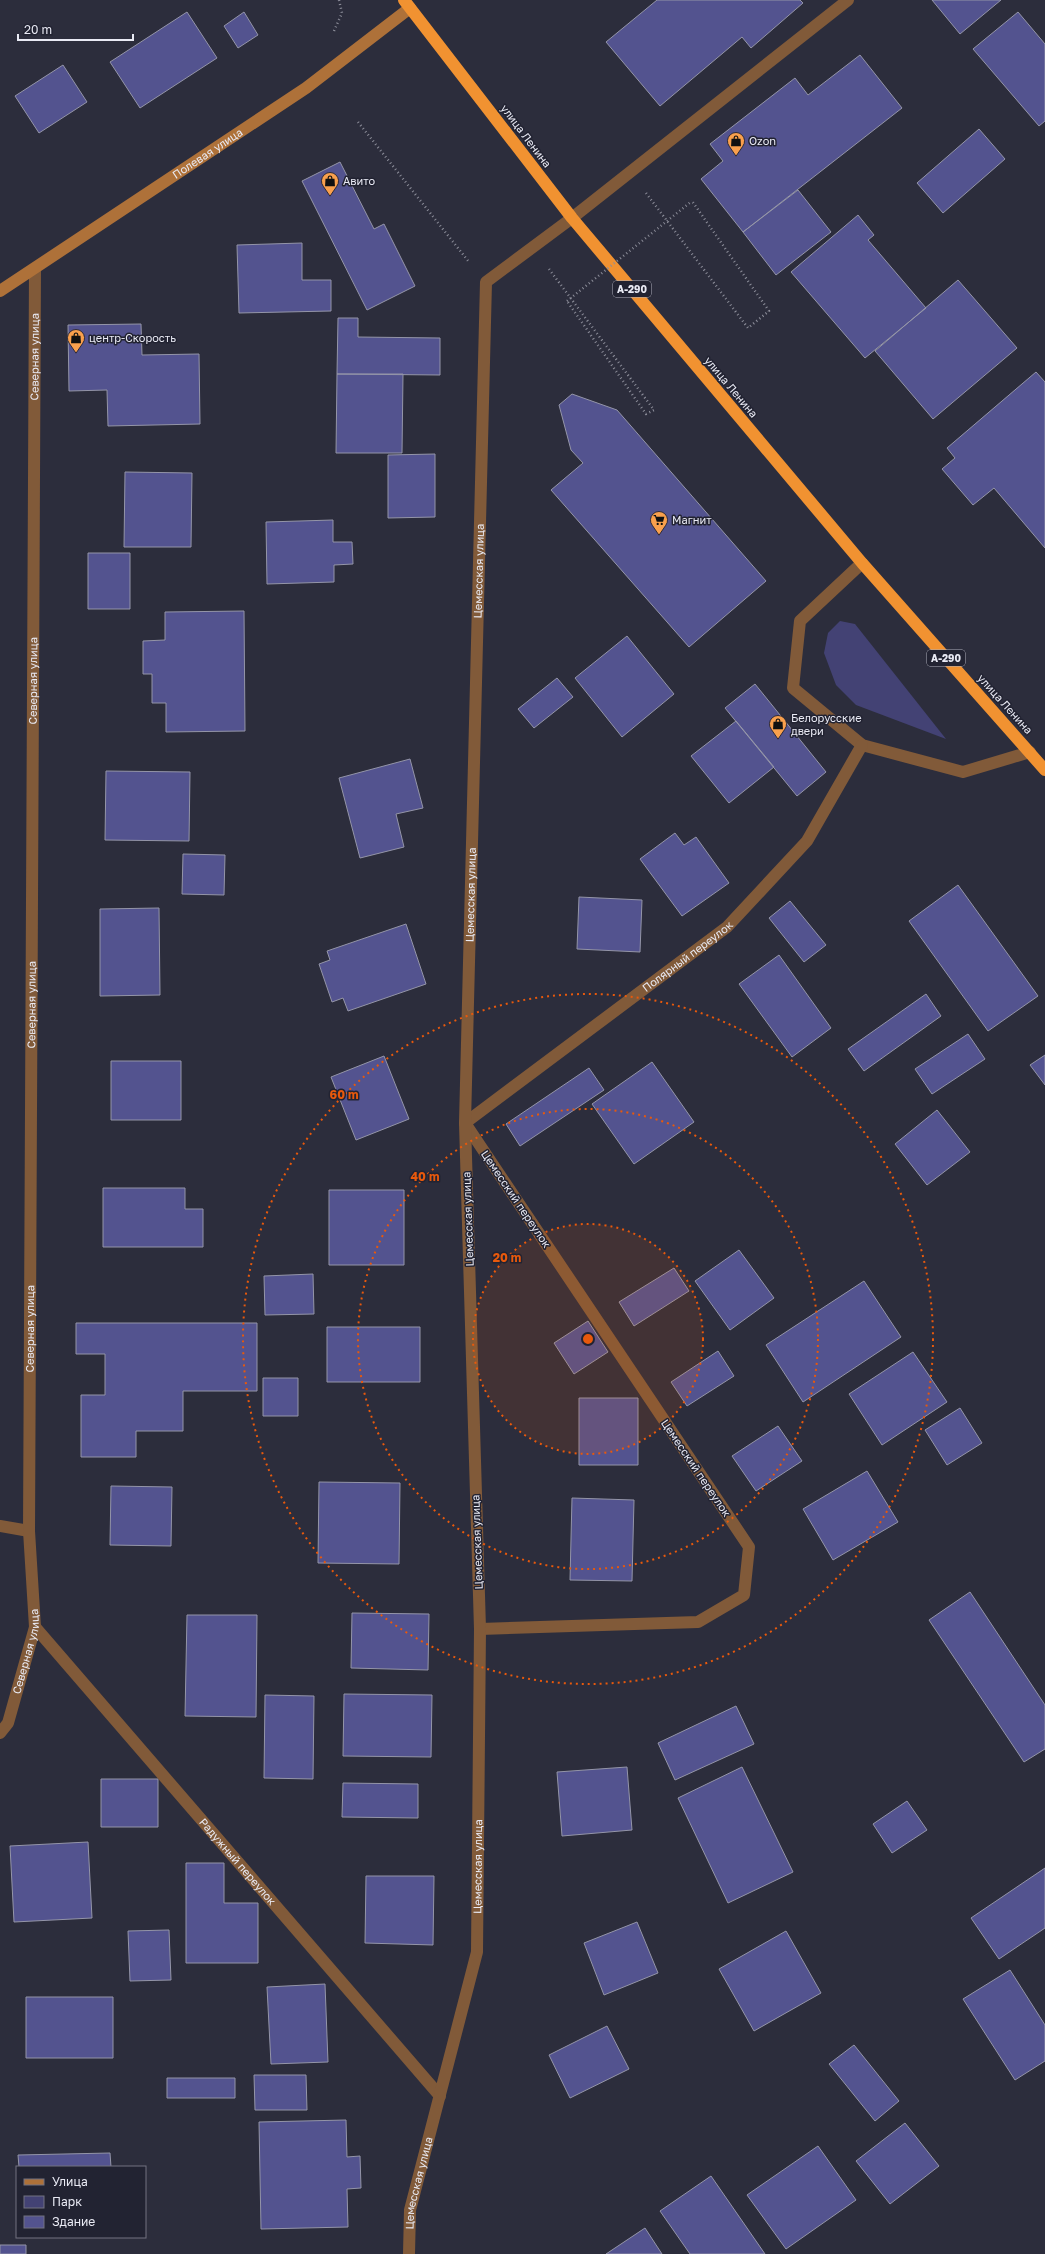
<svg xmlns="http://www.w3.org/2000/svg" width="1045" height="2254" viewBox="0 0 1045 2254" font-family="'Golos Text',sans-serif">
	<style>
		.green { fill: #434274 }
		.building { fill: #53538f; stroke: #9495a8 }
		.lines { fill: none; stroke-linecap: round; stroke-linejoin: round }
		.path { stroke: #8d8e9a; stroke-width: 2.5; stroke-dasharray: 1 3; stroke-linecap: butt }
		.lane { stroke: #815a39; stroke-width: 12 }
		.street { stroke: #815a39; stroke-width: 12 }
		.secondary { stroke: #ae7139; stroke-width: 12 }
		.highway { stroke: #f19231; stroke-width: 12 }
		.path-bridge { stroke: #8d8e9a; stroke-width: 2.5; stroke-dasharray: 1 3; stroke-linecap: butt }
		.ring { fill: none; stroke: #e8590c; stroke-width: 2; stroke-dasharray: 2 4 }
		.labels { text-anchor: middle; stroke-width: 3; stroke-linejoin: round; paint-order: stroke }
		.shield { fill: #222332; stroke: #adaeba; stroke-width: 1 }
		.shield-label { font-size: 10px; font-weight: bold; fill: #e9eaf4 }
		.street-label { font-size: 11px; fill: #e9eaf4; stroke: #222332 }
		.poi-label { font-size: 11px; fill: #e9eaf4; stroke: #222332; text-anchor: start }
		.centre { fill: #e8590c; stroke: #222332; stroke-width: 2 }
		.ring-label { font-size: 12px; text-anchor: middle; font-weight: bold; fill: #e8590c; stroke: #222332; stroke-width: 3; stroke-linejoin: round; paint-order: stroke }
	</style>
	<rect width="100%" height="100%" fill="#2c2d3c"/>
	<path class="green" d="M840,621l15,3 91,115 -90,-34 -20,-20 -12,-32 4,-20z"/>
	<path class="building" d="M657,0h143l3,3 -52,45 -9,-11 -82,69 -54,-64z
		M932,0h69l-41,34z
		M187,12l30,46 -77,50 -30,-46z
		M244,12l14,23 -20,13 -14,-22z
		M1018,12l27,32v77l-6,5 -66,-77z
		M860,55l42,53 -159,124 -42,-53 22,-18 -13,-17 85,-66 13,17z
		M63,65l24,37 -48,31 -24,-37z
		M979,129l26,30 -62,54 -26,-30z
		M340,162l34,67 10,-5 31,62 -48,24 -65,-129z
		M798,190l33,42 -55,43 -33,-43z
		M858,215l16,20 -6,5 58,68 -61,50 -74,-86z
		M302,243v37h29v31l-92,2 -2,-68z
		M958,280l59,68 -84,71 -58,-68z
		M338,318h20v19l82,1v37l-103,-1z
		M141,324l1,31 57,-1 1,70 -92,2 -1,-36 -38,1 -1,-66z
		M1036,372l9,10v166l-51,-60 -21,17 -31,-36 13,-11 -8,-10z
		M337,374h66l-1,79h-66z
		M572,394l45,16 149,171 -77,66 -138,-157 32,-27 -12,-13 -12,-45z
		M435,454v63l-47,1v-63z
		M125,472l67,1 -1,74h-67z
		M333,520v22h19l1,22 -19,1v17l-67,2 -1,-62z
		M88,553h42v56h-42z
		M244,611l1,120 -79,1v-29h-14v-29h-9v-33l22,-1v-28z
		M627,636l47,58 -52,43 -47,-59z
		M557,678l16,19 -39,31 -16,-19z
		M755,684l71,88 -29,24 -72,-88z
		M736,721l38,46 -45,36 -38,-47z
		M410,759l13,49 -27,6 8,33 -44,11 -21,-80z
		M106,771l84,1 -1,69 -84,-1z
		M675,833l9,12 12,-8 33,46 -47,33 -42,-57z
		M183,854l42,1 -1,40 -42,-1z
		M958,885l80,111 -50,35 -79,-110z
		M579,897l63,3 -2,52 -63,-3z
		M790,901l36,44 -22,17 -35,-44z
		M159,908l1,87 -60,1v-87z
		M406,924l20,60 -78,27 -5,-13 -11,4 -13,-38 11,-4 -3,-9z
		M779,955l52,73 -39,29 -53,-73z
		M926,994l15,22 -77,55 -16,-22z
		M968,1034l17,25 -53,35 -17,-25z
		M1045,1055v30l-15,-20z
		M384,1056l25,63 -53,21 -25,-63z
		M111,1061h70v59h-70z
		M652,1062l42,60 -60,42 -42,-60z
		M589,1068l15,22 -84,56 -14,-22z
		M937,1110l33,42 -43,33 -32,-41z
		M103,1188h82v21h18v38h-100z
		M329,1190h75v75h-75z
		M739,1250l35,48 -44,32 -35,-49z
		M674,1268l15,23 -55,35 -15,-24z
		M313,1274l1,40 -49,1 -1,-39z
		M864,1281l37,56 -98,65 -37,-57z
		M588,1321l20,31 -34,22 -20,-31z
		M76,1323h181v68h-74v40h-47v26h-55v-62h24v-41h-29z
		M327,1327h93v55h-93z
		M718,1351l16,25 -47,30 -16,-24z
		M913,1352l34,50 -65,43 -33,-51z
		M263,1378h35v38h-35z
		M579,1398h59v67h-59z
		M960,1408l22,35 -35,22 -22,-35z
		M778,1426l24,35 -46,30 -24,-35z
		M867,1471l31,51 -65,38 -30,-51z
		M319,1482l81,1 -1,81 -81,-1z
		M111,1486l61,1 -1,59 -61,-1z
		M572,1498l62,2 -2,81 -62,-1z
		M970,1592l75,113v44l-21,13 -95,-142z
		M352,1613l77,1 -1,56 -77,-2z
		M187,1615h70l-1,102 -71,-1z
		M344,1694l88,1 -1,62 -88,-1z
		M265,1695l49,1 -1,83 -49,-1z
		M736,1706l18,38 -79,36 -17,-37z
		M627,1767l5,63 -70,6 -5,-64z
		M742,1767l51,105 -65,31 -50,-105z
		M101,1779h57v48h-57z
		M343,1783l75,1v34l-76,-1z
		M907,1801l20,29 -35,23 -19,-29z
		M88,1842l4,76 -78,4 -4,-76z
		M186,1863h38v40h34v60h-72z
		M1045,1868v60l-46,31 -28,-41z
		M366,1876h68l-1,69 -68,-2z
		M637,1922l21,51 -54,22 -20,-52z
		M169,1930l2,50 -41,1 -2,-50z
		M786,1931l35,62 -67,38 -35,-62z
		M1010,1970l35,55v36l-30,19 -52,-81z
		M325,1984l3,78 -57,2 -4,-77z
		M26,1997h87v61h-87z
		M607,2026l22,43 -59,29 -21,-43z
		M854,2045l45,56 -24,20 -46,-57z
		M254,2075h52l1,35h-52z
		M167,2078h68v20h-68z
		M346,2120l1,37 13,-1 1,32 -14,1 1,38 -87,2 -2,-107z
		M905,2123l34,43 -49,38 -34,-43z
		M818,2146l38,54 -70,49 -39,-54z
		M110,2153l1,14h-92l-1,-12z
		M711,2176l54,78h-75l-30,-43z
		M645,2228l17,26h-56z
		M0,2245h26v9h-26z"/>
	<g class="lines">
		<path class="path" d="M334,31l8,-18 -3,-13
			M358,122l111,140
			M646,193l102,135 21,-17 -77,-110
			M549,269l105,141 -8,4 -79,-113"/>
		<path class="lane" d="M862,563l-62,58 -7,67 69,57 101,27 67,-20"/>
		<g class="street">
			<path d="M0,1526l29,5"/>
			<path id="s1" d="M35,1627l405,469"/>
			<path id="s2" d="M480,1629l218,-7 46,-27 5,-48 -284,-424 262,-196 80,-86 55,-96"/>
			<path id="s3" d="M0,1733l8,-10 27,-96 -6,-96 6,-1262"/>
			<path id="s4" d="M409,2254l1,-44 67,-258 3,-323 -15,-506 21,-841 86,-64 276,-218"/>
		</g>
		<path class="secondary" id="s5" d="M0,291l306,-203 104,-80"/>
		<path class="highway" d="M404,0l168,218 290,345 183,207"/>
		<path class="path-bridge" d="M567,301l125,-100"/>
	</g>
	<circle cx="588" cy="1339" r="115" fill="#e8590c" fill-opacity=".12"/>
	<g class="ring">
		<circle cx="588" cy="1339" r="115"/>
		<circle cx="588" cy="1339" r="230"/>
		<circle cx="588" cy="1339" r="345"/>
	</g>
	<defs>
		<symbol id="shop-pin" viewBox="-11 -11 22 30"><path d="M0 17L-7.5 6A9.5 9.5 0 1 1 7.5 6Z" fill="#f9a04d" stroke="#222332"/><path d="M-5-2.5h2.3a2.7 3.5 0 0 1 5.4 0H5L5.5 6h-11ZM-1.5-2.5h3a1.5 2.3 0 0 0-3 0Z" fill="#111"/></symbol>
		<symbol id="supermarket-pin" viewBox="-11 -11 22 30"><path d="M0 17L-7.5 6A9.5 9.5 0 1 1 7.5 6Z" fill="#f9a04d" stroke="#222332"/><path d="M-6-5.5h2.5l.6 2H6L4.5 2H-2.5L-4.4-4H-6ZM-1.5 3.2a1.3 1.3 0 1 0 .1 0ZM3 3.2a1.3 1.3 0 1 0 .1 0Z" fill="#111"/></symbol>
	</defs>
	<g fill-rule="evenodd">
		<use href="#shop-pin" x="726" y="131" width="20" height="27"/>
		<use href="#shop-pin" x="320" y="171" width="20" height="27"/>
		<use href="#shop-pin" x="66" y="328" width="20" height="27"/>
		<use href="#supermarket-pin" x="649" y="510" width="20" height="27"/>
		<use href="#shop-pin" x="768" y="714" width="20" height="27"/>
	</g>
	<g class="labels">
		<g class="shield">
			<rect x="613" y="281" width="38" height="16" rx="3"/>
			<rect x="927" y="650" width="38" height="16" rx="3"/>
		</g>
		<g class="shield-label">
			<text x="632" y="293">А-290</text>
			<text x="946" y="662">А-290</text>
		</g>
		<g class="street-label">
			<text transform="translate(526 136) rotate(53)" y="4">улица Ленина</text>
			<text dy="4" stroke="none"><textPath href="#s5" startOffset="249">Полевая улица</textPath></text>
			<text dy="4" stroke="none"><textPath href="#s3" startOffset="1383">Северная улица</textPath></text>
			<text transform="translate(731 387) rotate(50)" y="4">улица Ленина</text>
			<text dy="4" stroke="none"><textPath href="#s4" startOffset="1692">Цемесская улица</textPath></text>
			<text dy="4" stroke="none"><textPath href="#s3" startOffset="1059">Северная улица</textPath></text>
			<text transform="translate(1005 704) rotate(48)" y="4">улица Ленина</text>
			<text dy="4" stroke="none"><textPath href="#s4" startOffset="1368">Цемесская улица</textPath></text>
			<text dy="4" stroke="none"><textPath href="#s2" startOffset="1108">Полярный переулок</textPath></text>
			<text dy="4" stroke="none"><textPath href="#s3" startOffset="735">Северная улица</textPath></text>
			<text transform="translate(516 1199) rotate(56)" y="4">Цемесский переулок</text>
			<text transform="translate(468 1219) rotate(-92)" y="4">Цемесская улица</text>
			<text dy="4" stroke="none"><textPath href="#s3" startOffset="411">Северная улица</textPath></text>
			<text transform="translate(696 1468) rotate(56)" y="4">Цемесский переулок</text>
			<text transform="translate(477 1542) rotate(-92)" y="4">Цемесская улица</text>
			<text dy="4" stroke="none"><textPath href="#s3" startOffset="87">Северная улица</textPath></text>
			<text dy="4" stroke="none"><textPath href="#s1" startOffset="310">Радужный переулок</textPath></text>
			<text dy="4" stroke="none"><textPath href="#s4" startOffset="396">Цемесская улица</textPath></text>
			<text dy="4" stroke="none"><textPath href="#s4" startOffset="72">Цемесская улица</textPath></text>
		</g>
		<g class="poi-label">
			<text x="749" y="145">Ozon</text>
			<text x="343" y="185">Авито</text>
			<text x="89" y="342">центр-Скорость</text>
			<text x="672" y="524">Магнит</text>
			<text x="791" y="722">Белорусские<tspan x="791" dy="13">двери</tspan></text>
		</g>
	</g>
	<circle cx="588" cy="1339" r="6" class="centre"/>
	<g class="ring-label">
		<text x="344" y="1099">60 m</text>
		<text x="425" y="1181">40 m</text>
		<text x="507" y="1262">20 m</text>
	</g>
	<rect x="16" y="2166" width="130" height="72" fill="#222332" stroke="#727380"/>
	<rect x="24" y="2179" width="20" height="6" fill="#ae7139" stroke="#727380"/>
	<text x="52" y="2186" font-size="12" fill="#e9eaf4">Улица</text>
	<rect x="24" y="2196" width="20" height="12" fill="#434274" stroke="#727380"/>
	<text x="52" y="2206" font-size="12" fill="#e9eaf4">Парк</text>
	<rect x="24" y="2216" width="20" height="12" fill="#53538f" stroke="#727380"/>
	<text x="52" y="2226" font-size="12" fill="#e9eaf4">Здание</text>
	<path d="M18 34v6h115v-6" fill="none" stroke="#e9eaf4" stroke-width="2"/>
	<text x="24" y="34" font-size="12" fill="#e9eaf4" stroke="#222332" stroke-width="3" paint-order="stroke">20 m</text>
</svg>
